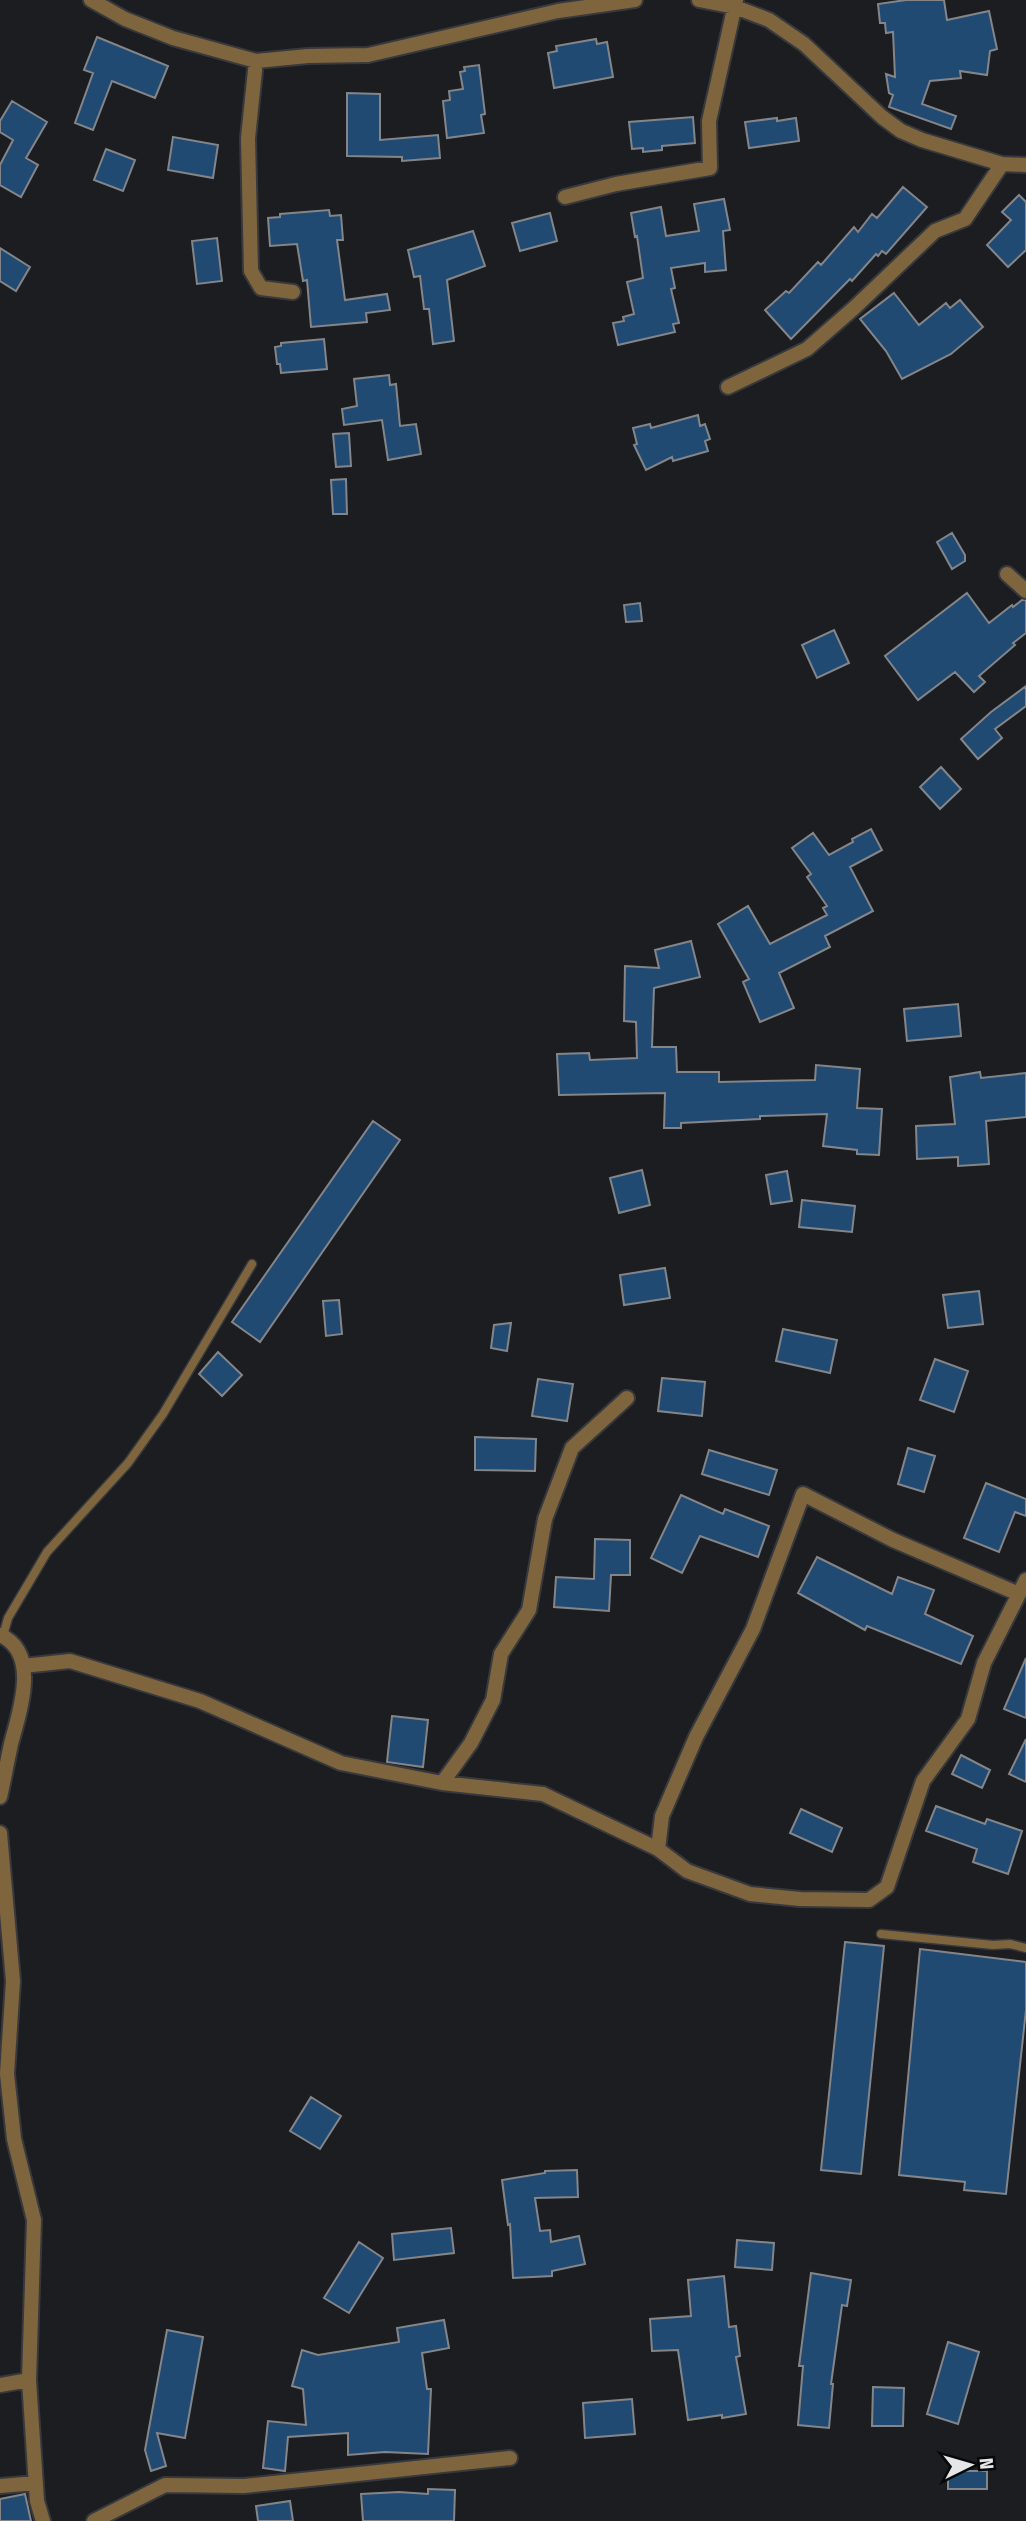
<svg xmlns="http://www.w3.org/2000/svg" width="1026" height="2521" viewBox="0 0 1026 2521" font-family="'Fira Sans Condensed',sans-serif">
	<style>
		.building { fill: #214a73; stroke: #838589; stroke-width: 2 }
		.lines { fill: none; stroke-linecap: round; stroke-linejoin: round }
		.service-casing { stroke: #37393c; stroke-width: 11 }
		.minor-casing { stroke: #37393c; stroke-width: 18 }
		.service { stroke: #7f653e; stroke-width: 8 }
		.minor { stroke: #7f653e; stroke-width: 14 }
	</style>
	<rect width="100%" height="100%" fill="#1b1d20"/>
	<path class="building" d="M906,0h38l3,20 42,-9 8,38 -7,2 -3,24 -27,-4 1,7 -31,3 -8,23 34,12 -5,13 -62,-22 4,-12 -4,-2 -3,-19 9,3 -2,-45 -7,1 -1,-10h-5l-2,-19z
		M97,37l71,29 -13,32 -43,-17 -19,49 -18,-7 18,-50 -9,-3z
		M596,39l1,5 10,-2 6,35 -59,11 -6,-35 9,-2 -1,-5z
		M479,65l6,49 -4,1 3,18 -37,5 -4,-37 7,-1 -1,-9 14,-2 -3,-17 5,-1 -1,-4z
		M347,93l33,1v46l58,-5 2,23 -38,3v-4l-55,-1z
		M12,101l35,21 -21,36 12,7 -17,32 -21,-12v-20l13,-25 -13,-8v-11z
		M693,117l2,26 -33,3v4l-19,2v-4l-11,1 -3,-27z
		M777,118v3l19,-3 3,23 -50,7 -4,-26z
		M173,137l45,8 -5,33 -45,-8z
		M106,149l29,11 -12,31 -29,-11z
		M903,187l24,20 -41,47 -4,-3 -4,5 -2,-2 -24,27 -2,-2 -59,60 -26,-29 21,-19 3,2 29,-31 3,3 33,-38 4,5 14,-18 5,4z
		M1019,195l7,7v48l-18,17 -21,-22 24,-25 -9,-8z
		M724,199l6,31 -7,1 3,39 -21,2v-9l-34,5 4,20 -4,1 8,34 -6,1 2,8 -57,13 -5,-22 11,-2 -1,-4 11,-3 -7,-32 16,-4 -6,-42 -2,1 -4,-24 30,-6 5,29 33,-5 -5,-27z
		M329,210l1,6 11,-1 2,25h-6l8,60 42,-6 3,16 -24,3 1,9 -56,5 -4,-47 -4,1 -6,-37 -27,2 -2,-28 12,-1v-3z
		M550,213l7,28 -37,10 -8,-28z
		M473,231l12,35 -38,14 7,61 -21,3 -4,-35h-5l-4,-33 -6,1 -6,-27z
		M217,238l5,43 -25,3 -5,-43z
		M0,248l30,19 -14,24 -16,-10z
		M894,293l25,32 27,-22 4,5 10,-8 23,27 -32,27 -49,25 -16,-28 -26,-32z
		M324,339l3,30 -46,4 -1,-9h-3l-2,-17 6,-1v-3z
		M389,375l1,10 6,-1 4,42 16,-2 5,30 -33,6 -6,-40 -38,5 -2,-16 15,-3 -3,-27z
		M698,415l2,11 5,-2 5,15 -5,2 3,10 -35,10 -1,-4 -26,13 -12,-25 3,-1 -4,-16 17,-4 1,4z
		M349,433l2,33 -15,1 -3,-33z
		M346,479l1,35h-14l-2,-34z
		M952,533l13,22v6l-13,8 -15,-27z
		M967,593l22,30 23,-18 1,2 9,-7h4v33l-13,10 2,2 -36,31 6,6 -11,10 -19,-20 -37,28 -33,-44z
		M640,603l2,18 -16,1 -2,-17z
		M834,630l15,33 -32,15 -15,-33z
		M1026,686v20l-31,23 7,9 -24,21 -17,-20 30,-27z
		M941,767l20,22 -21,20 -20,-22z
		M871,829l11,21 -32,17 23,44 -48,25 5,11 -51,26 15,35 -34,14 -17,-40 6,-3 -31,-55 30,-18 22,38 57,-29 -4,-7 4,-2 -20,-29 4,-3 -19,-26 21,-15 16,22 24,-13 -1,-3z
		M691,941l9,36 -46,11 -2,59h24l1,25h42v10l96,-2 1,-15 44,4 -3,39 25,1 -3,46 -22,-1v-4l-34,-4 4,-32 -67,2v3l-79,4v5h-17l1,-35 -106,2 -2,-41 32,-1 1,7 47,-2 -1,-36 -12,-1 1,-55 34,2 -4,-18z
		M958,1004l3,32 -54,5 -3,-32z
		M980,1072l1,6 45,-5v44l-40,4 3,43 -31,2v-9l-41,2 -1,-33 39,-2 -5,-47z
		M373,1121l27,19 -140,202 -28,-20z
		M642,1170l8,35 -31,8 -9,-35z
		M787,1171l5,30 -21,3 -5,-29z
		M802,1200l53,6 -3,26 -53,-5z
		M665,1268l5,30 -46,7 -4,-30z
		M979,1291l4,33 -35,4 -5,-33z
		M339,1300l3,34 -16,2 -3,-35z
		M511,1323l-4,28 -16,-3 3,-23z
		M783,1329l54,11 -7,33 -54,-12z
		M218,1352l24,23 -20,21 -23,-22z
		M935,1359l33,12 -14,41 -34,-12z
		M662,1378l43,4 -3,34 -44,-5z
		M538,1379l35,5 -6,37 -35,-5z
		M475,1437l61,2 -1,32 -60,-1z
		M908,1448l27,8 -11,36 -26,-8z
		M709,1450l68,20 -8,25 -67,-21z
		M986,1483l40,16v17l-11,-4 -16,40 -35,-14z
		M681,1495l42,19 2,-5 44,17 -11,31 -58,-21 -18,37 -31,-15z
		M595,1539l35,1v35h-19l-2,36 -55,-4 2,-30 38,2z
		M817,1557l75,37 6,-17 36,13 -9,24 48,22 -12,28 -94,-38 -2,4 -67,-37z
		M1026,1658v60l-22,-9z
		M392,1716l36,4 -5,47 -36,-5z
		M1026,1739v43l-17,-8z
		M961,1755l29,15 -8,18 -30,-14z
		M936,1806l49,18 2,-5 35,12 -14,43 -35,-12 4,-13 -51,-18z
		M801,1809l41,19 -10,24 -42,-19z
		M845,1942l39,4 -23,228 -40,-4z
		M920,1949l106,13v48l-20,184 -42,-4 1,-8 -66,-7z
		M311,2097l30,19 -21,33 -30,-18z
		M577,2170l1,27 -43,1 5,33 10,-1 1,12 28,-6 6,28 -33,7v5l-39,2 -3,-54 -2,1 -6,-45 43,-7v-2z
		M451,2228l3,25 -60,7 -2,-26z
		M737,2240l37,3 -2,27 -37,-3z
		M359,2242l24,16 -34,55 -25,-15z
		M811,2273l40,7 -4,26 -5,-1 -11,79h2l-4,44 -31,-3 5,-59h-4z
		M724,2276l5,51 7,-1 4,30 -4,1 10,57 -24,4v-3l-34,5 -10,-70 -26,1 -2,-32 41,-3 -3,-36z
		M444,2320l5,28 -27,5 5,36h4l-3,65 -43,-2 -37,3v-22l-60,4 -3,34 -22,-3 5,-47 38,4 -3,-36 -11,-3 10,-36 16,5 81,-13 -2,-14z
		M167,2330l36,7 -18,101 -28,-5 9,33 -15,5 -6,-21z
		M948,2342l31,10 -21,72 -31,-10z
		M873,2387l31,1 -1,38h-31z
		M632,2399l3,35 -50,4 -2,-35z
		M948,2471h39v18h-39z
		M428,2489l27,1 -1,31h-91l-2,-27 38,-2 29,2z
		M25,2494l6,27h-31v-22z
		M290,2501l3,20h-35l-2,-15z"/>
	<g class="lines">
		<defs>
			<path id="service" d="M3,1636l5,-18 39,-66 81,-89 35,-49 89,-150
				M881,1934l112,11 17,-1 16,4"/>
			<path id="minor" d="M91,0l34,19 48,19 83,23 52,-5 60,-1 190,-44 77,-11
				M699,0l36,7 34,13 35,24 78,73 19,14 21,9 80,24 24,1
				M256,61l-8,77 3,133 10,17 32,4
				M565,197l51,-13 94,-16 -1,-47 27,-121
				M728,387l79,-38 47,-41 81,-77 30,-12 37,-55
				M1007,574l19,17
				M0,1635c41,18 19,78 11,109 -4,18 -7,36 -11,53
				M23,1666l47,-5 130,40 141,62 101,20 101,11 115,55 29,22 63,23 50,5 69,1 18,-13 36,-106 45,-62 16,-56 42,-83
				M442,1783l29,-40 22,-43 8,-46 28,-44 16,-91 27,-71 55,-50
				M0,1833l13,148 -6,93 7,65 20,81 -5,160 8,121 6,20
				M658,1849l4,-33 34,-79 57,-108 50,-135 90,46 126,54
				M0,2385l29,-5
				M0,2486l36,-3
				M94,2521l71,-36 79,1 266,-28"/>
		</defs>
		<use href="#service" class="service-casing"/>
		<use href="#minor" class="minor-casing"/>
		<use href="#service" class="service"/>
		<use href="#minor" class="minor"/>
	</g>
	<g transform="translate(970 2465) rotate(85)" stroke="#070809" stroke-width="5" paint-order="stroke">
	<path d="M0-5L12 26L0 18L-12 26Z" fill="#e5e6e8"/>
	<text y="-10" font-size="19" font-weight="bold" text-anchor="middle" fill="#e5e6e8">N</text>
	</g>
</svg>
